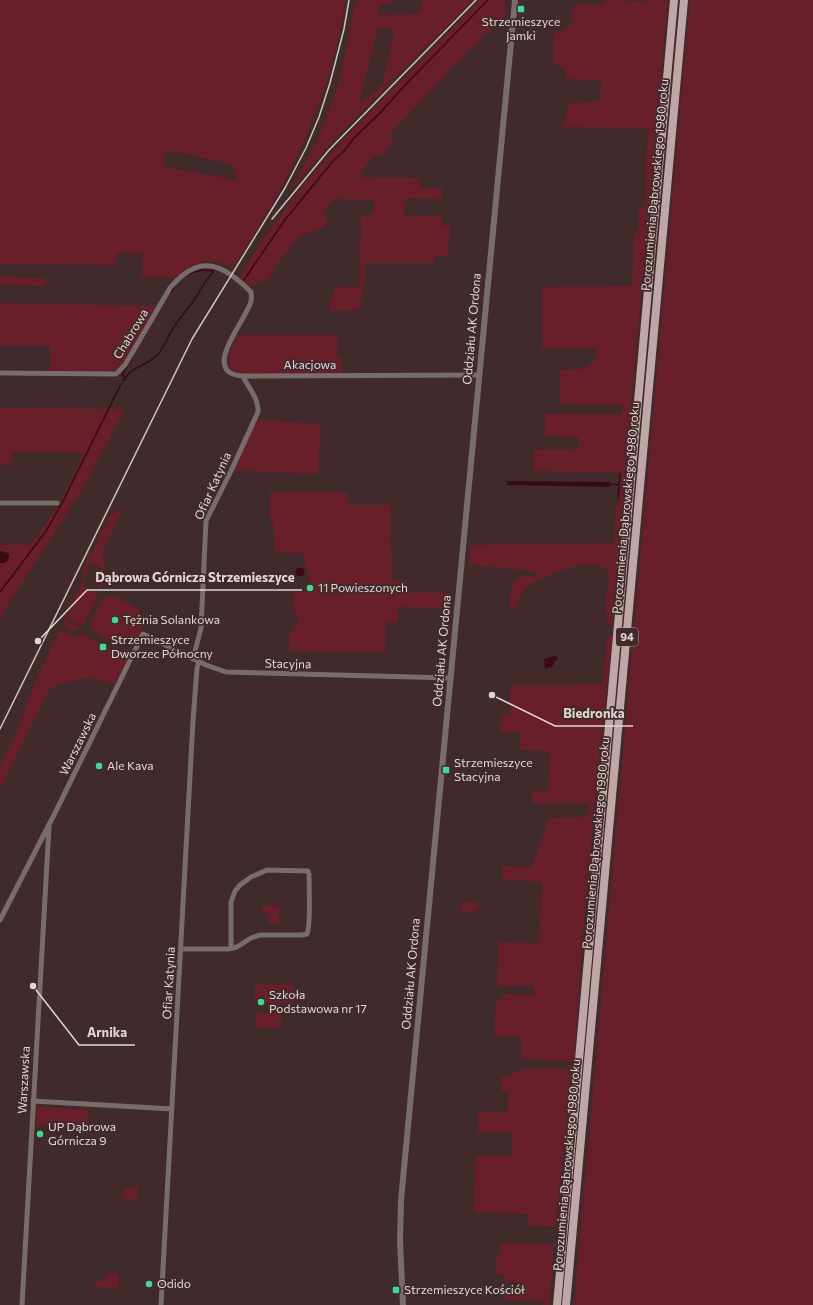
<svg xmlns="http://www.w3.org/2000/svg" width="813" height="1305" viewBox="0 0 813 1305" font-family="Commissioner,sans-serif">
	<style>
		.green { fill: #681e2b; fill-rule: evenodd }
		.water { fill: #3a0913 }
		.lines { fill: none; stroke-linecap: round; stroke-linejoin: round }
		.stream { stroke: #3a0913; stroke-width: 1.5 }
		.minor { stroke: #786c6d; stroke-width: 5 }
		.tertiary { stroke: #786c6d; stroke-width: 6 }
		.primary { stroke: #bfa6a8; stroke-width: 8 }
		.rail { stroke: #d1c2c2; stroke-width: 1.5 }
		.poi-dot { fill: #46d49e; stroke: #402a2b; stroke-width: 1.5 }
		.labels { text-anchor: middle; stroke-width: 3.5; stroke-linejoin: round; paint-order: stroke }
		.shield { fill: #402a2b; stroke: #b3a2a2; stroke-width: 1 }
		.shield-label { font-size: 11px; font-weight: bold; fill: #e4d5d5 }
		.poi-label { font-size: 12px; fill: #e4d5d5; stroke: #402a2b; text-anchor: start }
		.street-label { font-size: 12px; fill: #e4d5d5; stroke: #402a2b }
		.leader { fill: none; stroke: #e4d5d5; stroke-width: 1.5 }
		.callout-dot { fill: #e4d5d5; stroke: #402a2b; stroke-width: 1.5 }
		.callout-label { font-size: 13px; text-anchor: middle; font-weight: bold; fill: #e4d5d5; stroke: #402a2b; stroke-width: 3.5; stroke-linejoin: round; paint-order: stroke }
	</style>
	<rect width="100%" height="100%" fill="#402a2b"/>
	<path class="green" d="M0,0h345c-9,70 -36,137 -70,199 -12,22 -27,43 -40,65l-10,2 -7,-5h-13l-12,3 -18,14 -33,-1 1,-23 -26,-1 -1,12 -116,-1zM165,150l68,14 4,16 -73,-13z
		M356,0h38l-10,5 -4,-2 -1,12 39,-1 4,-11 -1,-3h52l-135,135 -47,55 28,-53 18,-49 8,-34zM378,28l16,2 -11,54 -18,16 -6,3z
		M480,0h23l4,7v6l-56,56 -61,65v5h5l-10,14 -12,4 -16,20 62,1v10h23v11l-37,-1 -1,18h38v9l8,1 -2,30h-13l-1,7h-68l-2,24 -5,23 -30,1 5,-24h26l1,-71 9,2v-5h3l1,-13 -40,-1 -12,14 2,3 5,-1 -4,11 -11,6 -13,2 -24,30 -9,16 -17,5 -9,-4 -1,-6 18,-30 37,-51 45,-52z
		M605,0l41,2v-2h22l-12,128 -44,496 -4,1c-5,-21 -3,-30 2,-50 -4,-6 -11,-12 -20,-11 -15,0 -52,14 -63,23 -6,5 -9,16 -12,22h-6l2,-23 11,-11 14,2 -1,-6 -65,-6v-20l144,-2 2,-40h4l2,-31 -89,-1 1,-21 45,-1v-12l-34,-1v-22h77v-9l-61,-1 -2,-34 24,-1 12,-8 2,-12 -55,-1v-61l90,-1 2,-53 5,-1v-25h6l1,-50 3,-29 -86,-1 6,-24 31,-2 1,-21 -35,-1 -3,-11 -10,-6 1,-31h8l9,-6 1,-16 7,-5 26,1z
		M690,0h123v1305h-239z
		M0,277l45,1v8l-45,-1z
		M0,303l156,3c-7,13 -27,54 -38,62 -3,2 -6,2 -9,3h-59v-25h-50z
		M237,335h101l-1,23h5v16h-97c-27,-6 -15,-21 -8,-39z
		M0,408l125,1 -43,81 -74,115 -8,15v-75l30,-1c23,-26 40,-59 54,-91l-71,-2 -1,14h-12z
		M252,419l69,5 -3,50 -90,-4z
		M270,492l78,1 1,12h42l-1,37 3,25 -1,14h9l-1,11 50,1 -2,15 -50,-1v15h-12l-1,30 -96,-1v-15l10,-15 -6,-14 1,-15h17l1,-5 -5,-14 -4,-20 -28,-1 -2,-30 -3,-5z
		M123,509l-21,43c3,10 5,27 -1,36l-3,1 2,-4 -6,-3 7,-15 -10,-5 -5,9 2,1 -5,9 2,1 -2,4 13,7 2,2 -14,29 -4,1 -14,-7 -1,-2 1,-2 2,1 5,-9 -2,-1 13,-27 -2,-2 1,-8 29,-55z
		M111,595c8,3 21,9 27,15 11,13 3,32 -13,34 -6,1 -12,-2 -18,-5 -5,-3 -11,-5 -16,-10v-7l12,-24z
		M64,619l15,8 -1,3 -4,1 -9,-6z
		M63,630l13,7 5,-4 23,13 18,7 3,3 1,7 -12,22 -12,-5 -20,-2 -32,10 -50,101v-23l23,-47c5,-27 24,-61 36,-87z
		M607,635h6l-17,152 -13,145 -9,127 -19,168 -27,-1 1,-12 -55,-2 2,-56h36v-24h-34v-20l30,1v-21h-7v-15l21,-6v-3l49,1 1,-8 -50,-2 -1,-21 -27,-2 2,-36h6l1,-6 30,1 1,-9h-37l2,-44 40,1 3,-61 -39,-3 -1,-13 30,1 17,-49 39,-1 1,-14h-57v-12l16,1 2,-41 -30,-1v-18l-20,1 1,-18 9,-1v-29h65l28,-1z
		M461,901l15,1 5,5 -6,5 -14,-1z
		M279,905v19h-11l1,-11 -7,-1v-6z
		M255,984l39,1v19l-39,-1z
		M256,1013h25v15h-25z
		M40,1107l48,3 -1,17 -52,-2 1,-16z
		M137,1184v15l-13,1v-12h9z
		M501,1243l53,1 -5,61h-6v-4l-38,-1v-10l12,1v-9h-12v-7l-9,-1v-17h3z
		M108,1273l11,1 -1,14 -24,-1 1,-6 9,-1z"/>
	<path class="water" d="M507,481l103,1v5l-103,-2z
		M0,551l8,2 1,1 -1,6 -3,3h-5z
		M295.5 572a4.5 4.5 0 1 1 9 0a4.5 4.5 0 1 1-9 0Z
		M554,656l4,1v2l-3,2 -3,6 -7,1 -1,-9z"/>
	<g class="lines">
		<path class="stream" d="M188,274l14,-4 12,1
			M244,280l40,-59 49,-60 11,-10 10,-13 26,-25 27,-30 81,-83
			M170,293l5,-7
			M125,377l-2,-1v-3l9,-15
			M123,381c9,-16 26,-15 36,-28 6,-8 10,-18 15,-26 7,-11 16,-20 22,-30 6,-9 10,-18 18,-26
			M610,484l9,1 1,-11
			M618,499l1,-14
			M0,592l46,-61 15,-26 60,-121"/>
		<path class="minor" d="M0,373l116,1 9,-9 45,-77c29,-35 52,-25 81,4 0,3 1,6 0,9 -4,19 -53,72 -8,75l236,-1
			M0,503h57
			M193,659l8,-31 5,-107 25,-50 27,-59c1,-14 -10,-24 -15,-36
			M0,920l55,-107 88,-179 63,31 20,7 224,6
			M181,949h47l9,-2 14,-9 9,-3h42l5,-1c4,-9 2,-48 2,-60l-1,-3 -41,-1 -16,7 -11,8 -5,6 -4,11v46
			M33,1101l139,8
			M22,1305l27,-478
			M161,1305l32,-584 4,-53 2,-6"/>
		<path class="tertiary" d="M403,1305l-3,-64 1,-41 114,-1200"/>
		<path class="primary" d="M557,1305l117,-1305
			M566,1305l118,-1305"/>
		<path class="rail" d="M272,219l57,-69 147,-150
			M0,729l192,-390 93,-151 21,-40 13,-31 11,-34 14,-54 5,-29"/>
	</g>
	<g class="poi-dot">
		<rect x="517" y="5" width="8" height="8" rx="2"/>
		<circle cx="310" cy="588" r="4"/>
		<circle cx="115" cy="620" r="4"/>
		<rect x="99" y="643" width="8" height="8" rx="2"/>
		<circle cx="99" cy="766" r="4"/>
		<rect x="442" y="766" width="8" height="8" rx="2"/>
		<circle cx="261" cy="1002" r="4"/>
		<circle cx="40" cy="1134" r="4"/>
		<circle cx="149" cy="1284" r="4"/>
		<rect x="392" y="1286" width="8" height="8" rx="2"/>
	</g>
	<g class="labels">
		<rect class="shield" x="616" y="628" width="22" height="18" rx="3"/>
		<g class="shield-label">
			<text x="627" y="641">94</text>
		</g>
		<g class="poi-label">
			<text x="521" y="26" text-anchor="middle">Strzemieszyce<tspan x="521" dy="14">Jamki</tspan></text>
			<text x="318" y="592">11 Powieszonych</text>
			<text x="123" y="624">Tężnia Solankowa</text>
			<text x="111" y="644">Strzemieszyce<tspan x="111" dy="14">Dworzec Północny</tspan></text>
			<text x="454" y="767">Strzemieszyce<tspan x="454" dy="14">Stacyjna</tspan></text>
			<text x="107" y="770">Ale Kava</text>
			<text x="269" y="999">Szkoła<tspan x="269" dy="14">Podstawowa nr 17</tspan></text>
			<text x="48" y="1131">UP Dąbrowa<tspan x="48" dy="14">Górnicza 9</tspan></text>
			<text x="157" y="1288">Odido</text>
			<text x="404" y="1294">Strzemieszyce Kościół</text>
		</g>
		<g class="street-label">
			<text transform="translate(655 185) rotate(-85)" y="4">Porozumienia Dąbrowskiego 1980 roku</text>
			<text transform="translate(472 329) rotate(-85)" y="4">Oddziału AK Ordona</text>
			<text transform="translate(131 334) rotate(-59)" y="4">Chabrowa</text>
			<text x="310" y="369">Akacjowa</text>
			<text transform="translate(213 486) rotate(-66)" y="4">Ofiar Katynia</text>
			<text transform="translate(626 508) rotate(-85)" y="4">Porozumienia Dąbrowskiego 1980 roku</text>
			<text transform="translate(442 651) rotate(-85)" y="4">Oddziału AK Ordona</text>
			<text transform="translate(288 664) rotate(1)" y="4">Stacyjna</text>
			<text transform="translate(78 744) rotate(-64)" y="4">Warszawska</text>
			<text transform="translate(596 843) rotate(-85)" y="4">Porozumienia Dąbrowskiego 1980 roku</text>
			<text transform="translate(411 974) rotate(-85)" y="4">Oddziału AK Ordona</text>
			<text transform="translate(169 983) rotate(-87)" y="4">Ofiar Katynia</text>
			<text transform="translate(24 1080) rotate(-87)" y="4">Warszawska</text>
			<text transform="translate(567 1165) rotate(-85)" y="4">Porozumienia Dąbrowskiego 1980 roku</text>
		</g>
	</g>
	<path class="leader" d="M38 641L87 590H302M492 695L555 726H633M33 986L79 1045H135"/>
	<g class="callout-dot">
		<circle cx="38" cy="641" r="4"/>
		<circle cx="492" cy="695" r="4"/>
		<circle cx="33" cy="986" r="4"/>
	</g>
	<g class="callout-label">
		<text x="195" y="582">Dąbrowa Górnicza Strzemieszyce</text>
		<text x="594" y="718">Biedronka</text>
		<text x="107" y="1037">Arnika</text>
	</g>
</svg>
